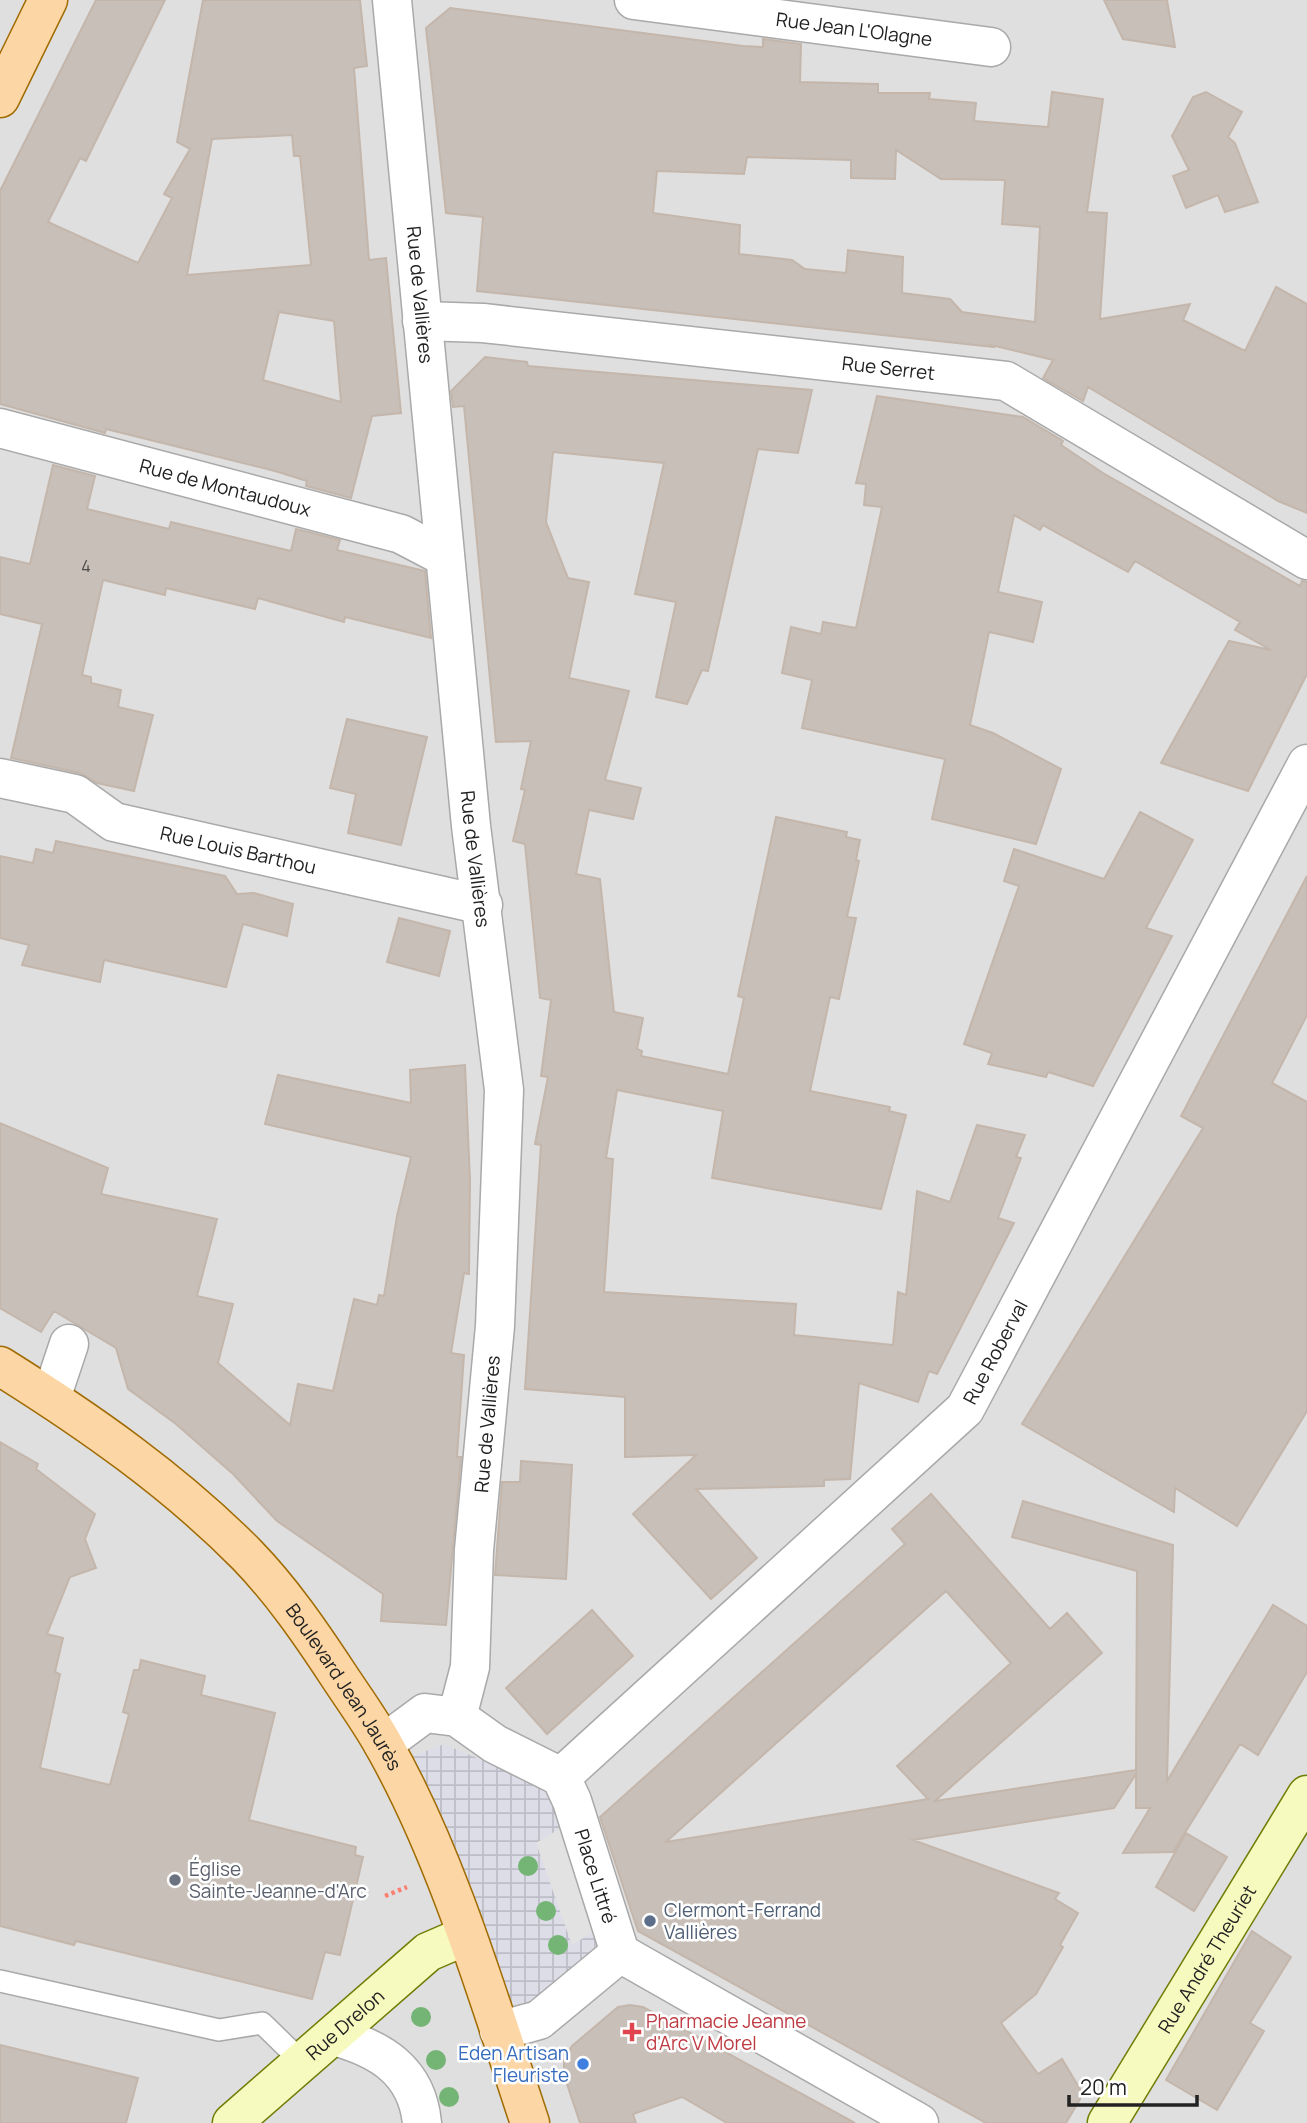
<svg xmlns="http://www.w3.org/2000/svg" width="1307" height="2123" viewBox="0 0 1307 2123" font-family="Manrope,sans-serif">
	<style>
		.residential { fill: #e0dfdf }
		.parking { fill: #e2e2e2 }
		.plaza { fill: url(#plaza-grid) }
		.building { fill: #c7bfb8; stroke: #c4b6ab; stroke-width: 2; fill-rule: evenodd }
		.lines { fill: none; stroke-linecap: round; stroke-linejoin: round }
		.lane-casing { stroke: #a9a9a9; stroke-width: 24 }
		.street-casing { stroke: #a9a9a9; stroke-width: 41 }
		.secondary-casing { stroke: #707d05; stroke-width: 41 }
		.primary-casing { stroke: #a06b00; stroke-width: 41 }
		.path { stroke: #fa8072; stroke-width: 4.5; stroke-dasharray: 3.5 3.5; stroke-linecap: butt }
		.lane { stroke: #fff; stroke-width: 21 }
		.street { stroke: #fff; stroke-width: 38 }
		.secondary { stroke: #f7fabf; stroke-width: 38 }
		.primary { stroke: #fcd6a4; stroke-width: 38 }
		.tree { fill: #74b475 }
		.worship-dot { fill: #6b7280; stroke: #fff; stroke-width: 2.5 }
		.service-dot { fill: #5c6f8a; stroke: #fff; stroke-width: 2.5 }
		.health-dot { fill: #e0444e; stroke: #fff; stroke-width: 2.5 }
		.shop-dot { fill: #3f7fe0; stroke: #fff; stroke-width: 2.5 }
		.labels { text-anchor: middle; stroke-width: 5; stroke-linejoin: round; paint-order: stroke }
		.number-label { font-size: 16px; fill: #4b4948 }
		.street-label { font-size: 19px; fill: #222; stroke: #fff }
		.worship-label { font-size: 19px; fill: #5b616d; stroke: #fff; text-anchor: start }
		.service-label { font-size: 19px; fill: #4e5e75; stroke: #fff; text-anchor: start }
		.health-label { font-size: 19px; fill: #be3a42; stroke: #fff; text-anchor: start }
		.shop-label { font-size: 19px; fill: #366cbe; stroke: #fff; text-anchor: end }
	</style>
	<defs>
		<pattern id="plaza-grid" width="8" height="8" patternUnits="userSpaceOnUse" patternTransform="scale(1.75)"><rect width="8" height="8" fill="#dddde8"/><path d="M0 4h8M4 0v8" fill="none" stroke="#bdbdc7"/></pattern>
	</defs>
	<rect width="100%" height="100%" fill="#f2efe9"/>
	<path class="residential" d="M0,0h1307v2123h-1307z"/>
	<path class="parking" d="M569,1823l32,104 -29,19 -36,-104z"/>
	<path class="plaza" d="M444,1744l92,39 19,18 14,22 -33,20 36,102 29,-18 -8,28 -70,55 -10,-5 -5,-8 -95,-241z"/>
	<path class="building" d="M96,0h69l-79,161 -6,-3 -32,64 90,41 34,-65 -8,-4 26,-45 -13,-7 26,-142h157l7,66 -13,2 15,192 17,-2 15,155 -29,3 -21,82 -45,-12 1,-5 -32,-10 -169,-42 -1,4 -105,-29v-213zM292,135l2,21h6l11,109 -124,10 25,-136zM279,312l55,9 7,81 -78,-22z
		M1104,0h63l8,47 -52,-8z
		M450,8l293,38 20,1v-8l38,5 -1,38 78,2v9h52l-1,6 47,4 -2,18 74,6 4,-35 51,7 -16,113 20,1 -7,106 90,-15 -7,16 62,31 31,-64 31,17v209l-29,-12 -190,-114 -5,14 -40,-23 10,-18 -62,-15 2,2 -516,-56 6,-74 -37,-4 -20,-185zM896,150l45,29 64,1 -3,44 38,3 -5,95 -73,-10 -12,-13 -48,-6 1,-36 -55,-7 -2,23 -41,-4 -13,-9 -53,-6 1,-29 -87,-12 4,-42 87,3 3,-17 104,3v18l44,1z
		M1206,92l36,20 -14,25 7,6 23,59 -33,10 -7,-17 -32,13 -13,-32 16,-6 -17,-34 21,-39z
		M485,357l42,5 1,4 284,24 -14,63 -40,-4 -50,222 -6,-1 -15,34 -31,-7 20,-95 -41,-8 29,-131 -111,-11 -7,70 22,56 21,4 -20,96 60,13 -24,89 36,8 -8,31 -44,-9 -13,64 24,5 14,133 29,6 -6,31 5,2 -1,5 87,18 16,-76 -6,-2 38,-179 71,15 -1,5 14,3 -4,20 3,1 -12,56 9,1 -17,81 -9,-2 -20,94 80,16 -1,4 17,4 -25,94 -169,-31 11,-67 -106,-21 -11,68 7,1 -9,133 192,12 -2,31 99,10 5,-53 8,3 11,-104 33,11 27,-77 48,10 -9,22 5,1 -23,60 16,5 -77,151 -8,-3 -11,31 -59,-19 -9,96 -26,1v6l-128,3 61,69 -46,41 -78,-85 63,-59 -71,2v-60l-100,-8 16,-244 -6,-1 13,-67 -7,-1 10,-76 -11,-2 -15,-154 -12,-3 12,-51 -4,-1 10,-48 -35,1 -32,-336 -11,1 -2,-16z
		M877,396l146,21 40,24 -2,4 42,28 197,113 2,-5 5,1v92l-59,117 -87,-28 68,-122 42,9 -36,-20 5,-8 -105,-61 -7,11 -85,-47 -3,5 -26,-15 -16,77 44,10 -9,40 -44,-10 -19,93 23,8 68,36 -25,75 -104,-25 13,-60 -143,-31 10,-48 -30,-7 9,-46 30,7 2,-12 33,6 26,-121 -18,-2 2,-21 -10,-1z
		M53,465l42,11 -8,33 82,20 2,-7 120,29 5,-22 44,11 -3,10 88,21 6,67 -86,-21 -1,5 -86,-24 -3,11 -89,-21 -1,7 -62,-15 -21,95 9,2v6l30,7 -3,17 35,8 -19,76 -37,-8 -17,-10 -69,-15 31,-134 -42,-10v-57l30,7z
		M347,719l80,18 -26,108 -53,-12 8,-39 -26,-6z
		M1140,812l53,28 -47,88 26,8 -79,150 -45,-14 -2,5 -58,-13 4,-11 -28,-9 55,-158 -15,-5 10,-32 90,30z
		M56,841l169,35 12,18 17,-1 39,11 -6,32 -44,-12 -17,63 -122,-27 -4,22 -78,-17 7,-20 -29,-7v-82l33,7 3,-14 17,4z
		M1307,876v139l-35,68 35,19v309l-70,115 -62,-38 -1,24 -152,-88 181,-296 -22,-12z
		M399,918l51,13 -11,45 -52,-14z
		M465,1065l5,115 -1,94 -5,-1 -13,80 13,2 -7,102h4l-15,168 -65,-4 2,-27 -106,-73 -44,-47 -57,-50 -48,-35 -12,-41 -62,-37 -13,21 -41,-24v-185l108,45 -7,26 116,25 -20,77 36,8 -15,59 72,62 8,-41 35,7 21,-92 23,6 2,-10 5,1 13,-80 14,-59 -146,-33 13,-49 133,28 -1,-33z
		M0,1442l38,22 -2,5 59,45 -10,25 11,29 -26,9 -23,57 16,4 -8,34 5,2 -20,94 70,17 19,-71 -6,-2 11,-42h5l2,-10 64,16 -4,19 74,18 -26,107 107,27 -1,8 8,2 -23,98 -15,-3 -13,47 -236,-58 -2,4 -74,-19z
		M521,1461l51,4 -6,114 -71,-4 7,-93h18z
		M931,1494l119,135 17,-16 35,40 -167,148 201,-31 1,-199 -125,-34 11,-36 150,44 -6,236 106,-176 34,21v46l-49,83 -18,-11 -67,108 -50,1 27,-45h-14v-34l-22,34 -201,32 146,53 -4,6 23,14 -18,32 3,2 -27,47 -35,29 37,51 24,-15 21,35 -17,29h-80l-348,-192 -38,-114 305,-273 -13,-15zM946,1591l65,72 -114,103 31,33 -262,43z
		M592,1610l41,46 -86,78 -41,-46z
		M1186,1833l41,24 -33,54 -38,-24z
		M1252,1931l39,26 -41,66 14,8 -47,79 -51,-30z
		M630,2005l13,2 212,116h-128l-45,-26 -49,17 3,9h-56l-16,-48v-14l8,-15 46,-39z
		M0,2045l138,33 -12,45h-126z"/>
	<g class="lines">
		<defs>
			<path id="lane" d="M0,1981l219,49 43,-7 41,40"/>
			<g id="street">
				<path id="s1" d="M392,0l79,826 33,264 -9,236 -21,224 -4,117 -13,50"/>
				<path id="s2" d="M634,0l357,47"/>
				<path id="s3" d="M422,321l61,2 523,58 301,179"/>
				<path id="s4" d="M0,428l401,106 44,23"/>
				<path id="s5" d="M0,778l75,16 39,28 369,83"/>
				<path d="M51,1398l18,-54"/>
				<path id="s6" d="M383,1744l42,-31 32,4 38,27 66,33 11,24 48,152"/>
				<path id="s7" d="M561,1777l404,-368 342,-645"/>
				<path d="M620,1953l299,170"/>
				<path d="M499,2031l40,-11 81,-67"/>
				<path d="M334,2036c47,13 83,35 88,87"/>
			</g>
			<g id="secondary">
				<path id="s8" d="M232,2123l196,-171 37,-16"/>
				<path id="s9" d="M1107,2123l200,-328"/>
			</g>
			<g id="primary">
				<path d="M0,98l48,-98"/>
				<path id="s10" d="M0,1366c88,55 174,115 247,189 34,35 63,77 90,118 15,23 32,46 46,71 64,112 106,256 147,379"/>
			</g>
		</defs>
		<use href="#lane" class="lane-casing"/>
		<use href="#street" class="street-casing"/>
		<use href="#secondary" class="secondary-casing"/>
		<use href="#primary" class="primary-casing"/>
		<path class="path" d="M385,1896l22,-9"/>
		<use href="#lane" class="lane"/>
		<use href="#street" class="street"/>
		<use href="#secondary" class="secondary"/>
		<use href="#primary" class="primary"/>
	</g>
	<g class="tree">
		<circle cx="528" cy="1866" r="10"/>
		<circle cx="546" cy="1911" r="10"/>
		<circle cx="558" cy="1945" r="10"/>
		<circle cx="421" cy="2017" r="10"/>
		<circle cx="436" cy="2060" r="10"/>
		<circle cx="449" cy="2097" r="10"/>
	</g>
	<circle class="worship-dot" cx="175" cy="1880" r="7"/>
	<circle class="service-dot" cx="650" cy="1921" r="7"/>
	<path class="health-dot" d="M628.5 2021.5h7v7h7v7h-7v7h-7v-7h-7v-7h7z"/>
	<circle class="shop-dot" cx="583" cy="2064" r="7"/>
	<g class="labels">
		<g class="number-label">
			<text x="86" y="572">4</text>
		</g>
		<g class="street-label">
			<text dy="7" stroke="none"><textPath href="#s2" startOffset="222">Rue Jean L'Olagne</textPath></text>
			<text dy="7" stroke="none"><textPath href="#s1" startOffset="296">Rue de Vallières</textPath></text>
			<text dy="7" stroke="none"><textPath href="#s3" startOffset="469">Rue Serret</textPath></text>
			<text dy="7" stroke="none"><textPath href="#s4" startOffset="233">Rue de Montaudoux</textPath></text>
			<text dy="7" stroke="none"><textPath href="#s5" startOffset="252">Rue Louis Barthou</textPath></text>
			<text dy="7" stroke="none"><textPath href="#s1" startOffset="863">Rue de Vallières</textPath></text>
			<text dy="7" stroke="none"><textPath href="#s7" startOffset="611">Rue Roberval</textPath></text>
			<text transform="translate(487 1424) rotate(-85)" y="7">Rue de Vallières</text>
			<text dy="7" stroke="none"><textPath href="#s10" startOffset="476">Boulevard Jean Jaurès</textPath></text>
			<text dy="7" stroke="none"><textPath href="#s6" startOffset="310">Place Littré</textPath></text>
			<text dy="7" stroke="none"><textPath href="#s9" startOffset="192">Rue André Theuriet</textPath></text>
			<text dy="7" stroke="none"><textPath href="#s8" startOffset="150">Rue Drelon</textPath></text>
		</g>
		<g class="worship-label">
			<text x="189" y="1876">Église<tspan x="189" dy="22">Sainte-Jeanne-d'Arc</tspan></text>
		</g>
		<g class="service-label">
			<text x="664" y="1917">Clermont-Ferrand<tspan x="664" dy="22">Vallières</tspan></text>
		</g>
		<g class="health-label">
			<text x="646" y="2028">Pharmacie Jeanne<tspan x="646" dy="22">d'Arc V Morel</tspan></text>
		</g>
		<g class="shop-label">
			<text x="569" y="2060">Eden Artisan<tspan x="569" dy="22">Fleuriste</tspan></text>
		</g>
	</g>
	<path d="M1069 2095v10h128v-10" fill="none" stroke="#222222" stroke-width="3.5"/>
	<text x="1080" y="2095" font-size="21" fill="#222222" stroke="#ffffff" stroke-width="5" paint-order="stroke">20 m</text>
</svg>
